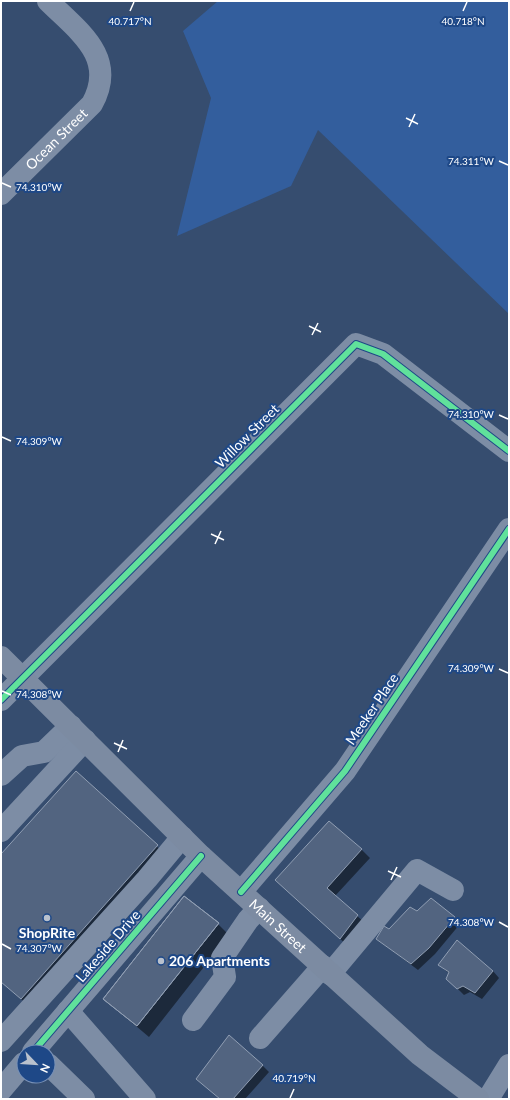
<svg xmlns="http://www.w3.org/2000/svg" width="510" height="1100" viewBox="0 0 510 1100" font-family="Lato,sans-serif">
	<style>
		.green { fill: #335e9d }
		.shadow { fill: #0007 }
		.building { fill: #526480; stroke: #909eb3 }
		.lines { fill: none; stroke-linecap: round; stroke-linejoin: round }
		.minor { stroke: #7d8da5; stroke-width: 22 }
		.major { stroke: #7c8ba2; stroke-width: 22 }
		.cycleway-casing { stroke: #1e4887; stroke-width: 8 }
		.cycleway { stroke: #60e19b; stroke-width: 6 }
		.ticks { fill: none; stroke: #fff; stroke-width: 1.5 }
		.poi-dot { fill: #b9c1cd; stroke: #1e4887; stroke-width: 1.5 }
		.labels { text-anchor: middle; stroke-width: 4; stroke-linejoin: round; paint-order: stroke }
		.street-label { font-size: 14px; fill: #fff; stroke: #1e4887 }
		.poi-label { font-size: 14px; font-weight: bold; fill: #fff; stroke: #1e4887 }
		.ticks-label { font-size: 10px; text-anchor: middle; fill: #fff; stroke: #1e4887; stroke-width: 4; stroke-linejoin: round; paint-order: stroke }
	</style>
	<rect width="100%" height="100%" fill="#364d6f"/>
	<path class="green" d="M218,1h291v313l-191,-184 -27,56 -114,50 34,-138 -28,-67z"/>
	<path class="shadow" d="M76,772l89,82 -135,153 -29,-26v-125z
		M361,849l9,9 -35,38 31,28 -17,23 -64,-59z
		M417,913l37,5 6,6 -25,30 -17,16 -41,-31z
		M218,924l11,11 -80,102 -45,-38z
		M439,965l54,6 6,7 -17,21 -12,-7 -6,3 -10,-10 -4,-11z
		M262,1065l7,7 -24,27h-25l-23,-20z"/>
	<path class="building" d="M76,771l82,74 -137,154 -20,-17v-128z
		M329,821l33,28 -35,39 31,27 -18,24 -65,-59z
		M184,896l35,27 -82,103 -34,-27z
		M184,896l35,27 -82,103 -34,-27z
		M431,898l24,19 -26,31 -18,16 -35,-25 8,-13 5,3 21,-22 7,4z
		M457,940l36,31 -18,22 -12,-7 -6,3 -11,-10 3,-7 -11,-7z
		M229,1035l34,30 -30,34h-13l-24,-20z"/>
	<g class="lines">
		<g class="minor">
			<path id="s1" d="M1,194l91,-90c26,-47 -14,-73 -44,-103"/>
			<path d="M1,700l355,-356 27,10 126,97"/>
			<path d="M1,775l21,-19 22,-4 27,-26"/>
			<path d="M1,831l84,-91"/>
			<path d="M241,892l104,-121 164,-242"/>
			<path d="M330,974l87,-104 36,20"/>
			<path d="M68,1011l77,88"/>
			<path d="M193,1020l32,-43 -3,-19 26,-38 11,-12"/>
			<path d="M260,1038l63,-72"/>
			<path d="M1,1041l146,-162 35,-42"/>
			<path d="M33,1052l168,-196"/>
			<path d="M48,1064l36,35"/>
			<path d="M1,1090l23,-27"/>
			<path d="M488,1099l21,-34"/>
		</g>
		<path class="major" id="s2" d="M1,657l200,199 219,199 58,44"/>
		<defs>
			<path id="cycleway" d="M1,700l355,-356 27,10 126,97
				M241,892l104,-121 164,-242
				M33,1052l168,-196"/>
		</defs>
		<use href="#cycleway" class="cycleway-casing"/>
		<use href="#cycleway" class="cycleway"/>
	</g>
	<path class="ticks" d="M130,11l4,-9M463,11l4,-9M406,118l12,6M409,127l6,-13M499,161l9,4M2,183l9,4M309,326l12,6M312,335l6,-12M499,415l9,4M2,437l9,4M211,534l13,6M215,544l6,-13M499,669l9,4M2,691l9,4M114,743l13,6M118,752l5,-12M388,871l13,6M391,880l6,-13M499,922l9,5M2,944l9,5M290,1098l4,-9"/>
	<g class="poi-dot">
		<circle cx="47" cy="918" r="4"/>
		<circle cx="161" cy="961" r="4"/>
	</g>
	<g class="labels">
		<g class="street-label">
			<text dy="5" stroke="none"><textPath href="#s1" startOffset="78">Ocean Street</textPath></text>
			<text transform="translate(247 436) rotate(-45)" y="5">Willow Street</text>
			<text transform="translate(372 709) rotate(-56)" y="5">Meeker Place</text>
			<text dy="5" stroke="none"><textPath href="#s2" startOffset="386">Main Street</textPath></text>
			<text transform="translate(108 946) rotate(-49)" y="5">Lakeside Drive</text>
		</g>
		<g class="poi-label">
			<text x="47" y="938">ShopRite</text>
			<text x="169" y="966" text-anchor="start">206 Apartments</text>
		</g>
	</g>
	<g class="ticks-label">
		<text x="130" y="25">40.717°N</text>
		<text x="463" y="25">40.718°N</text>
		<text x="471" y="165">74.311°W</text>
		<text x="39" y="191">74.310°W</text>
		<text x="471" y="418">74.310°W</text>
		<text x="39" y="445">74.309°W</text>
		<text x="471" y="672">74.309°W</text>
		<text x="39" y="698">74.308°W</text>
		<text x="471" y="926">74.308°W</text>
		<text x="39" y="952">74.307°W</text>
		<text x="294" y="1082">40.719°N</text>
	</g>
	<rect width="510" height="1100" fill="none" stroke="#ffffff" stroke-width="4"/>
	<g transform="translate(36 1064) rotate(115)"><circle r="19" fill="#1e4887" stroke="#7891b7"/>
	<path d="M0-3L7 15L0 10L-7 15Z" fill="#b9c1cd"/>
	<text y="-6" font-size="11" font-weight="bold" text-anchor="middle" fill="#ffffff">N</text>
	</g>
</svg>
